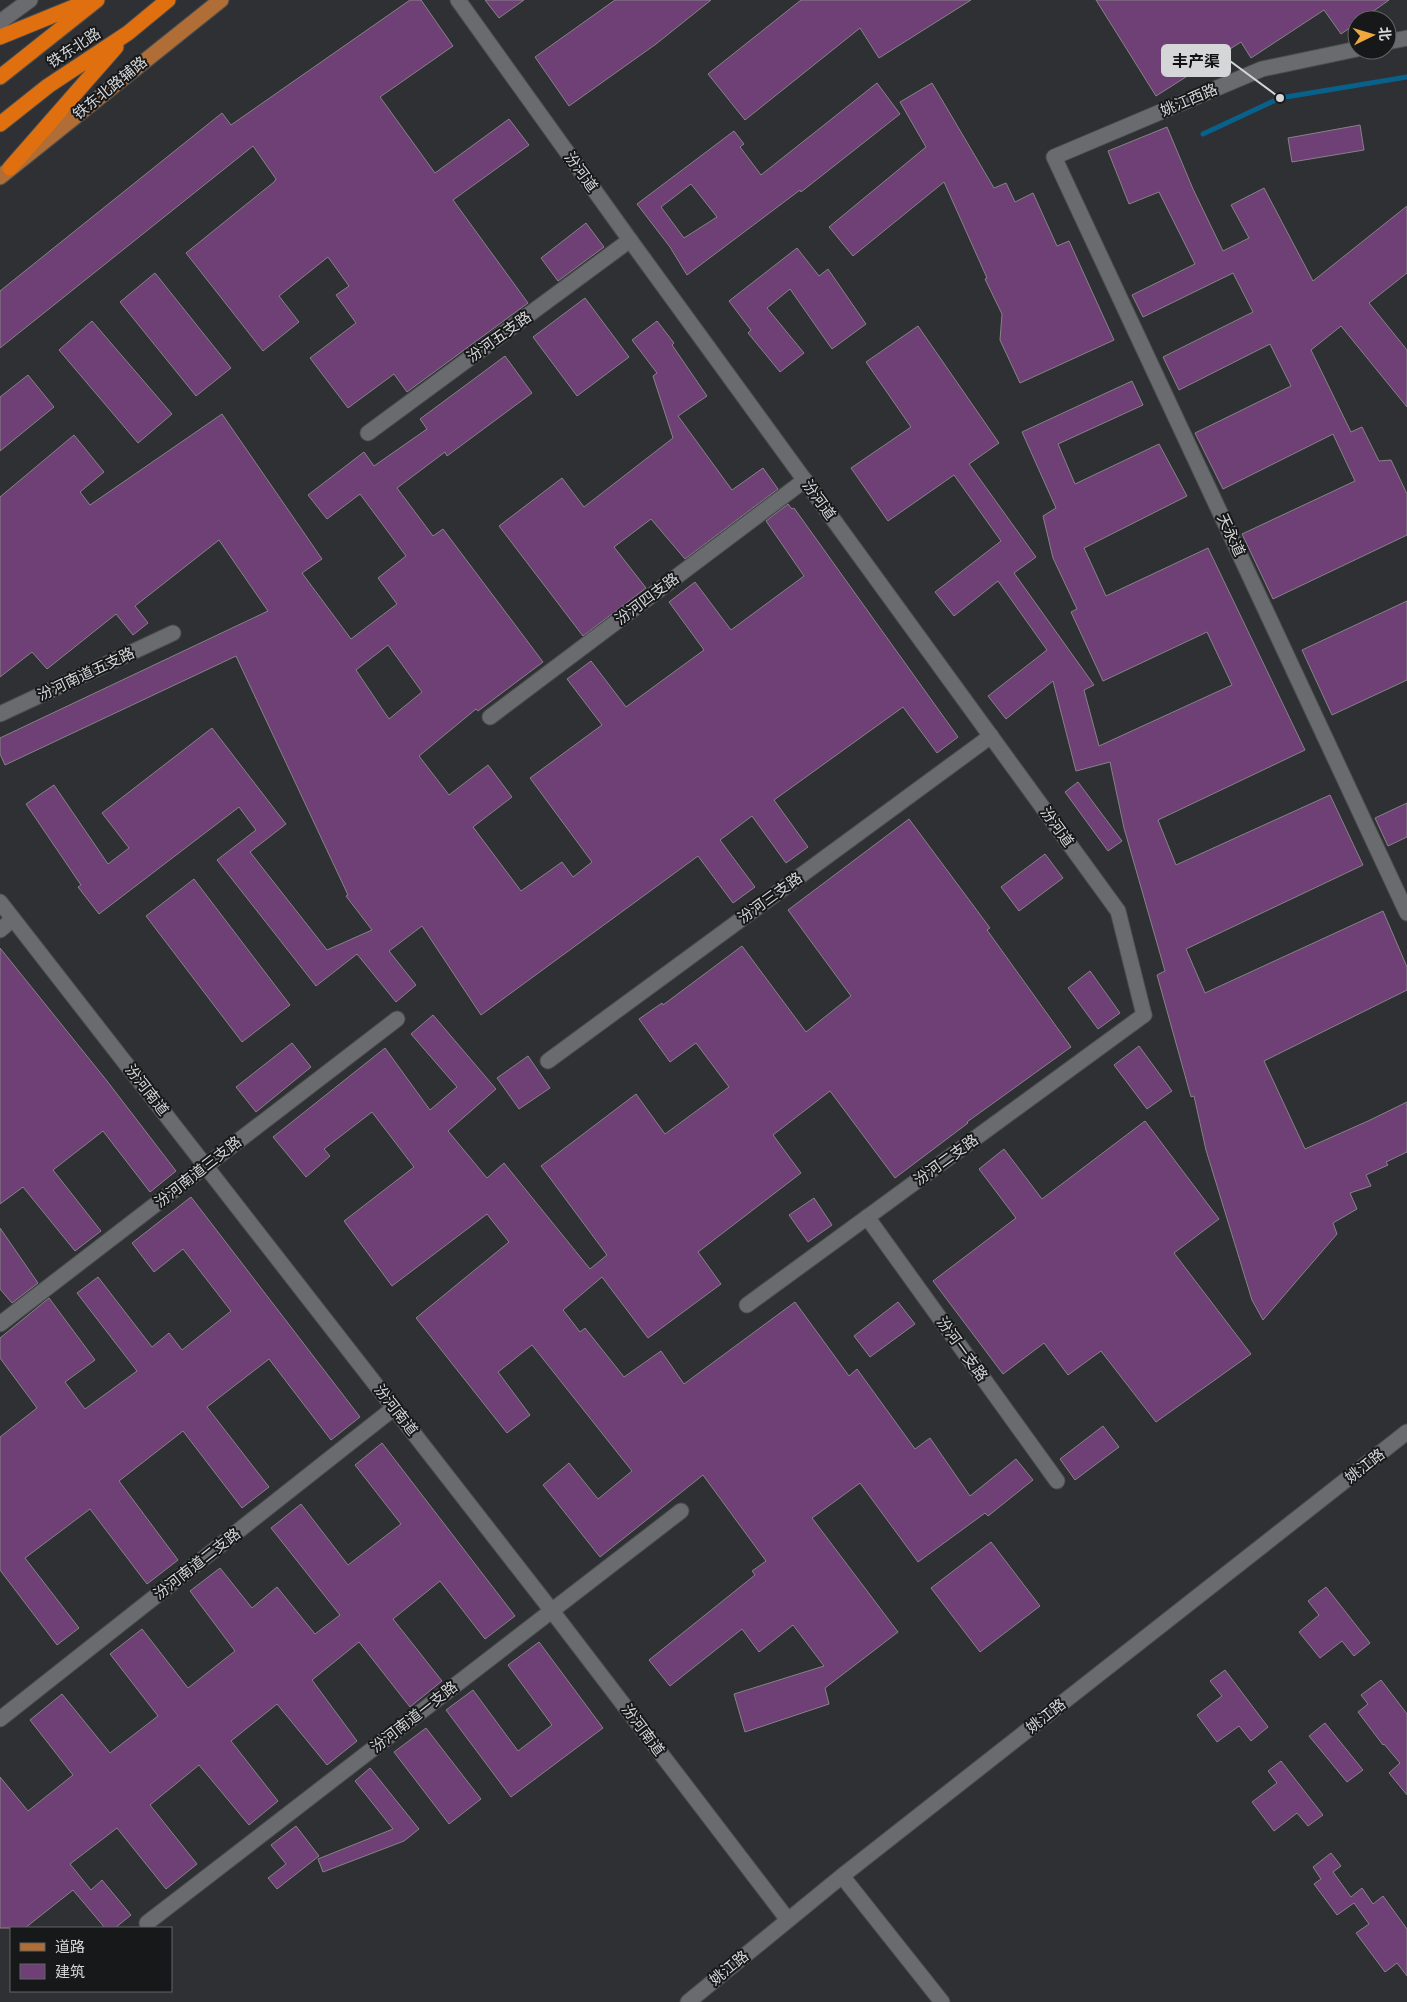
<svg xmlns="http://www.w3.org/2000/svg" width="1407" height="2002" viewBox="0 0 1407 2002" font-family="'Golos Text','Noto Sans SC',sans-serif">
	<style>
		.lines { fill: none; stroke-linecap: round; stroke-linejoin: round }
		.stream { stroke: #08618b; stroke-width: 5 }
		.building { fill: #6e4076; stroke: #868386; fill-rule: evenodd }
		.street-casing { stroke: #4b4d4f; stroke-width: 17 }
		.secondary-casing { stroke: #4b4d4f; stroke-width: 17 }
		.primary-casing { stroke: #4b4d4f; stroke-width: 17 }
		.highway-casing { stroke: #4b4d4f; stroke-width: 17 }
		.street { stroke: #696b6e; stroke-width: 15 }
		.secondary { stroke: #696b6e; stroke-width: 15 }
		.primary { stroke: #b06d35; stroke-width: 15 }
		.highway { stroke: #df6f0f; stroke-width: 15 }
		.labels { text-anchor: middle; stroke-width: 4; stroke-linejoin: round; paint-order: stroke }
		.street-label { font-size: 15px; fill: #d4d6d7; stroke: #171819 }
		.leader { fill: none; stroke: #d4d6d7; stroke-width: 2 }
		.callout-dot { fill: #d4d6d7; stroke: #171819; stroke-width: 2 }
		.callout { fill: #d4d6d7; stroke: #d4d6d7; stroke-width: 2 }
		.callout-label { font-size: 16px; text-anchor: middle; font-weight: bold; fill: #111 }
	</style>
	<rect width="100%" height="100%" fill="#2e3033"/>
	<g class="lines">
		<path class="stream" d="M1203,134l77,-36 127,-21"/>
	</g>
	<path class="building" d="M410,0h11l32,46 -73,51 55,76 74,-54 20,26 -76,55 75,103 -121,89 -13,-18 -46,34 -38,-50 46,-35 -20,-28 13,-9 -21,-29 -49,39 20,26 -36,29 -77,-98 88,-71 2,-3 -23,-33 -253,202v-57l222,-178 9,12z
		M485,0h39l-25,18z
		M615,0h96l-55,44 -87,62 -34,-49z
		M801,0h170l-92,58 -19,-30 -115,92 -37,-46z
		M1096,0h293l-28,20h-4v3l-16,11 -17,-24 -73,48 -10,-16 -85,54z
		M877,83l23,31 -99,78 -1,-2 -113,85 -17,-28 -33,-43 97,-73 10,13 -4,3 21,28zM691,184l26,33 -33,21 -23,-31z
		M932,83l62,105 12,-5 9,19 18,-9 24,53 12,-5 45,99 -94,43 -20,-43 2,-26 -17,-35 2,-1 -43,-96 -91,74 -24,-29 97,-80 -26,-45z
		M1360,125l4,25 -72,12 -4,-24z
		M1167,127l26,62 30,62 26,-13 -18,-33 33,-17 49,93 94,-75v67l-38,30 38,47v57l-66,-81 -30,24 40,82 11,-5 17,34 12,-1 16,34v41l-134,64 -31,-65 113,-53 -22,-47 -110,55 -28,-56 96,-47 -21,-42 -91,46 -16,-33 90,-45 -20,-39 -90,44 -11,-22 63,-31 -36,-72 -30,12 -21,-53z
		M586,223l18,24 -46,34 -17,-23z
		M797,248l22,28 9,-7 38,55 -34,25 -42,-60 -23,19 37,45 -24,19 -32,-39 3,-3 -22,-29z
		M155,273l76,95 -35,28 -76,-94z
		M585,298l44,59 -52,39 -44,-59z
		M92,321l80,93 -34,29 -79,-93z
		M657,321l17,22 -2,2 35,51 -29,20 54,74 31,-22 15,21 -93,70 -34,-40 -37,28 32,41 -63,48 -84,-110 63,-48 22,29 89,-69 -20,-62 4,-3 -25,-33z
		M918,326l81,117 -30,21 67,93 -22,16 80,112 -10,5 15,56 133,-61 -25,-53 -104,49 -32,-69 6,-3 -24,-51 -10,-42 13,-8 -34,-76 110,-51 11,24 -85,39 17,40 84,-40 28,52 -103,52 22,48 102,-48 97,202 -147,70 18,45 154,-70 33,70 -177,84 19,44 178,-82 24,56v23l-143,71 41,88 63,-28 39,-19v50l-21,10 2,3 -22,10 5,11 -21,7 7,16 -24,14 4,11 -74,86 -11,-20 -46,-150 -12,-54 -3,1 -34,-122 8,-4 -41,-143 -14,-66 -34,9 -23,-90 -47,38 -18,-23 59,-46 -49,-69 -44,35 -19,-24 66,-51 -47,-66 -66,46 -37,-53 60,-41 -45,-65z
		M505,356l27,37 -85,63 -2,-4 -48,36 36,48 10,-7 100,133 -65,49 -2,-2 -57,47 30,39 39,-30 24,32 -39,30 48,64 41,-29 11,15 19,-15 -62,-84 72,-53 -35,-46 24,-18 35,46 78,-57 -35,-48 26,-20 36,48 73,-54 -38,-55 22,-17 4,5 2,-1 164,229 -21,16 -34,-46 -129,93 34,47 -22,16 -34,-47 -32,24 35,47 -22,16 -35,-47 -217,159 -59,-89 -33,25 27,34 -20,17 -39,-48 -41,32 -99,-126 39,-30 -17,-23 -140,107 -21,-27 3,-2 -55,-81 28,-19 54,79 21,-16 -27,-35 110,-85 74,96 -36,28 77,98 45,-20 -26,-34 2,-1 -112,-239 -231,109 -5,-11v-16l268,-127 -49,-71 -84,66 13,17 -15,12 -17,-21 -69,55 -15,-17 -32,25v-180l74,-62 30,37 -24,20 10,13 132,-91 100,145 -20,14 49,66 46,-35 -19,-26 28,-22 -46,-62 -33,25 -19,-24 56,-43 10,14 53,-37 -7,-10zM388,645l34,47 -33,27 -33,-49z
		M28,375l26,32 -54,44v-54z
		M1407,601v79l-75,35 -30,-65z
		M1078,782l44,59 -14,10 -43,-59z
		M1407,803v34l-19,9 -13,-28z
		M909,819l81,109 -3,2 84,117 -104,75 1,1 -73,55 -65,-87 -57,44 28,38 -103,79 23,32 -73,54 -46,-61 -39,33 17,22 5,-4 39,49 37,-26 23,33 111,-82 54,74 8,-7 58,80 15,-11 40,58 46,-37 17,21 -45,36 -3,-3 -67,49 -58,-79 -48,35 86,114 -73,56 4,16 -84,28 -11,-38 90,-28 -31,-41 -34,27 -17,-23 -72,57 -21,-26 106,-85 -3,-4 14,-10 -63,-86 -103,82 -57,-72 26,-22 29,36 34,-28 -100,-126 -34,27 32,43 -23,18 -91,-115 93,-76 -22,-28 -95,72 -48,-65 70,-54 -42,-55 -48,37 6,7 -24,21 -33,-40 112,-89 45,62 27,-23 -46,-53 22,-19 63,74 -48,42 39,47 17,-15 86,106 17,-14 -66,-89 95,-72 29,40 64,-47 -33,-44 -26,19 -31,-43 23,-16 1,2 79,-59 64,86 45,-36 -63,-86z
		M1045,854l18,24 -44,33 -18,-24z
		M194,879l96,126 -48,37 -96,-126z
		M0,948l107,133 69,90 -26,21 -47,-61 -50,39 48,61 -26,20 -52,-64 -23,17z
		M1090,971l30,42 -22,16 -30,-41z
		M292,1043l19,24 -55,45 -20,-25z
		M1139,1046l33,45 -25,18 -33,-44z
		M528,1056l22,32 -31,21 -22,-31z
		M1145,1121l74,98 -45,34 77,101 -95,68 -55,-71 -33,24 -24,-32 -41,31 -70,-93 83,-63 -37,-49 25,-20 38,50z
		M191,1197l169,220 -29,23 -62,-81 -62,48 62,80 -27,21 -59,-77 -64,50 59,79 -31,24 -57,-75 -65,49 54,70 -22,17 -57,-75v-133l37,-29 -37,-50v-20l49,-40 46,62 -30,22 20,27 52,-38 -60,-78 21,-16 54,70 17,-14 13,17 49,-39 -48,-62 -29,23 -22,-29z
		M814,1198l18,27 -24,17 -19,-27z
		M0,1228l38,55 -26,20 -12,-14z
		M898,1302l17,22 -45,33 -16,-21z
		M1103,1426l16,21 -44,33 -15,-21z
		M382,1443l133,173 -30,23 -45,-58 -47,38 49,62 -32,26 -51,-65 -47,38 45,61 -30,24 -50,-61 -46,37 47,60 -29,24 -50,-60 -49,40 47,59 -31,25 -49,-61 -47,36 21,26 11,-10 29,35 -16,13h-10l-32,-38 -48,38h-25v-151l28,34 45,-36 -43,-55 32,-26 48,59 48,-37 -48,-62 32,-25 46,59 47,-37 -45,-60 30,-23 32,40 25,-21 38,47 25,-19 -69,-87 30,-24 47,61 53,-41 -46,-59z
		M991,1542l49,64 -60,46 -49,-64z
		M1326,1587l44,56 -16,13 -12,-15 -22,17 -21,-26 20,-17 -11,-14z
		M539,1642l64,86 -92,69 -65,-87 27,-20 45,61 34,-26 -44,-60z
		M1225,1670l43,57 -17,14 -12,-15 -22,16 -20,-27 25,-19 -12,-15z
		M1381,1680l26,34v81l-18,-22 11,-10 -16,-19 -1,1 -25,-33 10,-8 -7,-9z
		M1325,1723l38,47 -16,12 -38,-46z
		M426,1728l55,71 -32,25 -55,-72z
		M1281,1761l42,54 -15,11 -11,-13 -23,18 -22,-29 25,-19 -9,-12z
		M370,1768l49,61 -15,12 -81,31 -5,-13 75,-30 -38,-48z
		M296,1826l23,30 -42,33 -9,-11 18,-14 -15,-19z
		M1331,1853l10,13 -8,6 18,25 11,-9 11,16 10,-8 24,33v47l-10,-13 -12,9 -29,-39 13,-9 -15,-21 -17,12 -23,-31 7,-5 -8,-12z"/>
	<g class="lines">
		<defs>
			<path id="street" d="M1387,42l20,-4
				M1357,49l-95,20 -208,88 353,756
				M368,433l262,-193
				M0,714l173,-81
				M490,717l315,-237
				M0,930l13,-11
				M548,1061l443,-325
				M867,1217l190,264
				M747,1305l397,-290
				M0,1324l397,-305
				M0,1719l394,-311
				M147,1923l534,-412"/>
			<path id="secondary" d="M458,0l172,240 488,671 26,104
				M0,22l30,-22
				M0,902l552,709 236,309
				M842,1876l100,126
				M688,2002l154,-126 565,-444"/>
			<path id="primary" d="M0,177l221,-177"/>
			<path id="highway" d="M0,37l86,-35
				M0,77l97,-77
				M0,124l48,-38 80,-53 40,-33
				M10,168l106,-121"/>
		</defs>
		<use href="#street" class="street-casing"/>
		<use href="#secondary" class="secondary-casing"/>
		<use href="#primary" class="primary-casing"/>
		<use href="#highway" class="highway-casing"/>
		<use href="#street" class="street"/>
		<use href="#secondary" class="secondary"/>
		<use href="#primary" class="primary"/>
		<use href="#highway" class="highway"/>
	</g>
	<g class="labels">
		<g class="street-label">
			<text transform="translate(74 48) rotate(-33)" y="5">铁东北路</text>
			<text transform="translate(110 88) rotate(-39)" y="5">铁东北路辅路</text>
			<text transform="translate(1189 100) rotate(-23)" y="5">姚江西路</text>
			<text transform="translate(581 172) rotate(54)" y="5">汾河道</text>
			<text transform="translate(499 337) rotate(-36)" y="5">汾河五支路</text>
			<text transform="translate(819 500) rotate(54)" y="5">汾河道</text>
			<text transform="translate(1231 535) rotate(65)" y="5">天永道</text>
			<text transform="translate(647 599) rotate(-37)" y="5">汾河四支路</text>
			<text transform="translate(86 674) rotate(-25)" y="5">汾河南道五支路</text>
			<text transform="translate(1057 827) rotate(54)" y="5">汾河道</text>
			<text transform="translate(770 898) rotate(-36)" y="5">汾河三支路</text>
			<text transform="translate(147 1090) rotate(52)" y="5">汾河南道</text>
			<text transform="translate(946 1160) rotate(-36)" y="5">汾河二支路</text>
			<text transform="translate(198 1172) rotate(-38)" y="5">汾河南道三支路</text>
			<text transform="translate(962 1349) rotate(54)" y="5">汾河一支路</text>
			<text transform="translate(396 1410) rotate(52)" y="5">汾河南道</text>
			<text transform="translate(1365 1466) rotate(-38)" y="5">姚江路</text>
			<text transform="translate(197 1564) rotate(-38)" y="5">汾河南道二支路</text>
			<text transform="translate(1046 1716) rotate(-38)" y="5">姚江路</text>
			<text transform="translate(414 1717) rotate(-38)" y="5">汾河南道一支路</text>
			<text transform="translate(643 1730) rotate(53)" y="5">汾河南道</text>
			<text transform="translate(729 1968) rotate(-39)" y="5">姚江路</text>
		</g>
	</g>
	<path class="leader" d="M1280 98L1230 61"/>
	<circle class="callout-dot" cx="1280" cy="98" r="5"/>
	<rect class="callout" x="1162" y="45" width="68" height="31" rx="5"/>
	<g class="callout-label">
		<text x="1196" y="67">丰产渠</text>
	</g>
	<rect x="10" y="1927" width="162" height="65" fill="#171819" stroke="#636465"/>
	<rect x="20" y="1943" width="25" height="8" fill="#b06d35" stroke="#636465"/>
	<text x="55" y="1952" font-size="15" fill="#d4d6d7">道路</text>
	<rect x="20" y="1964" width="25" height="15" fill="#6e4076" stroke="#636465"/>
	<text x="55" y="1977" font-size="15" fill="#d4d6d7">建筑</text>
	<g transform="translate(1372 35) rotate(85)"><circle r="24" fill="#171819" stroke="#636465"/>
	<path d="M0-4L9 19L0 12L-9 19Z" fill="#efa73e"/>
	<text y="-8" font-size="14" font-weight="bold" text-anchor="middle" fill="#d4d6d7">北</text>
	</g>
</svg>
